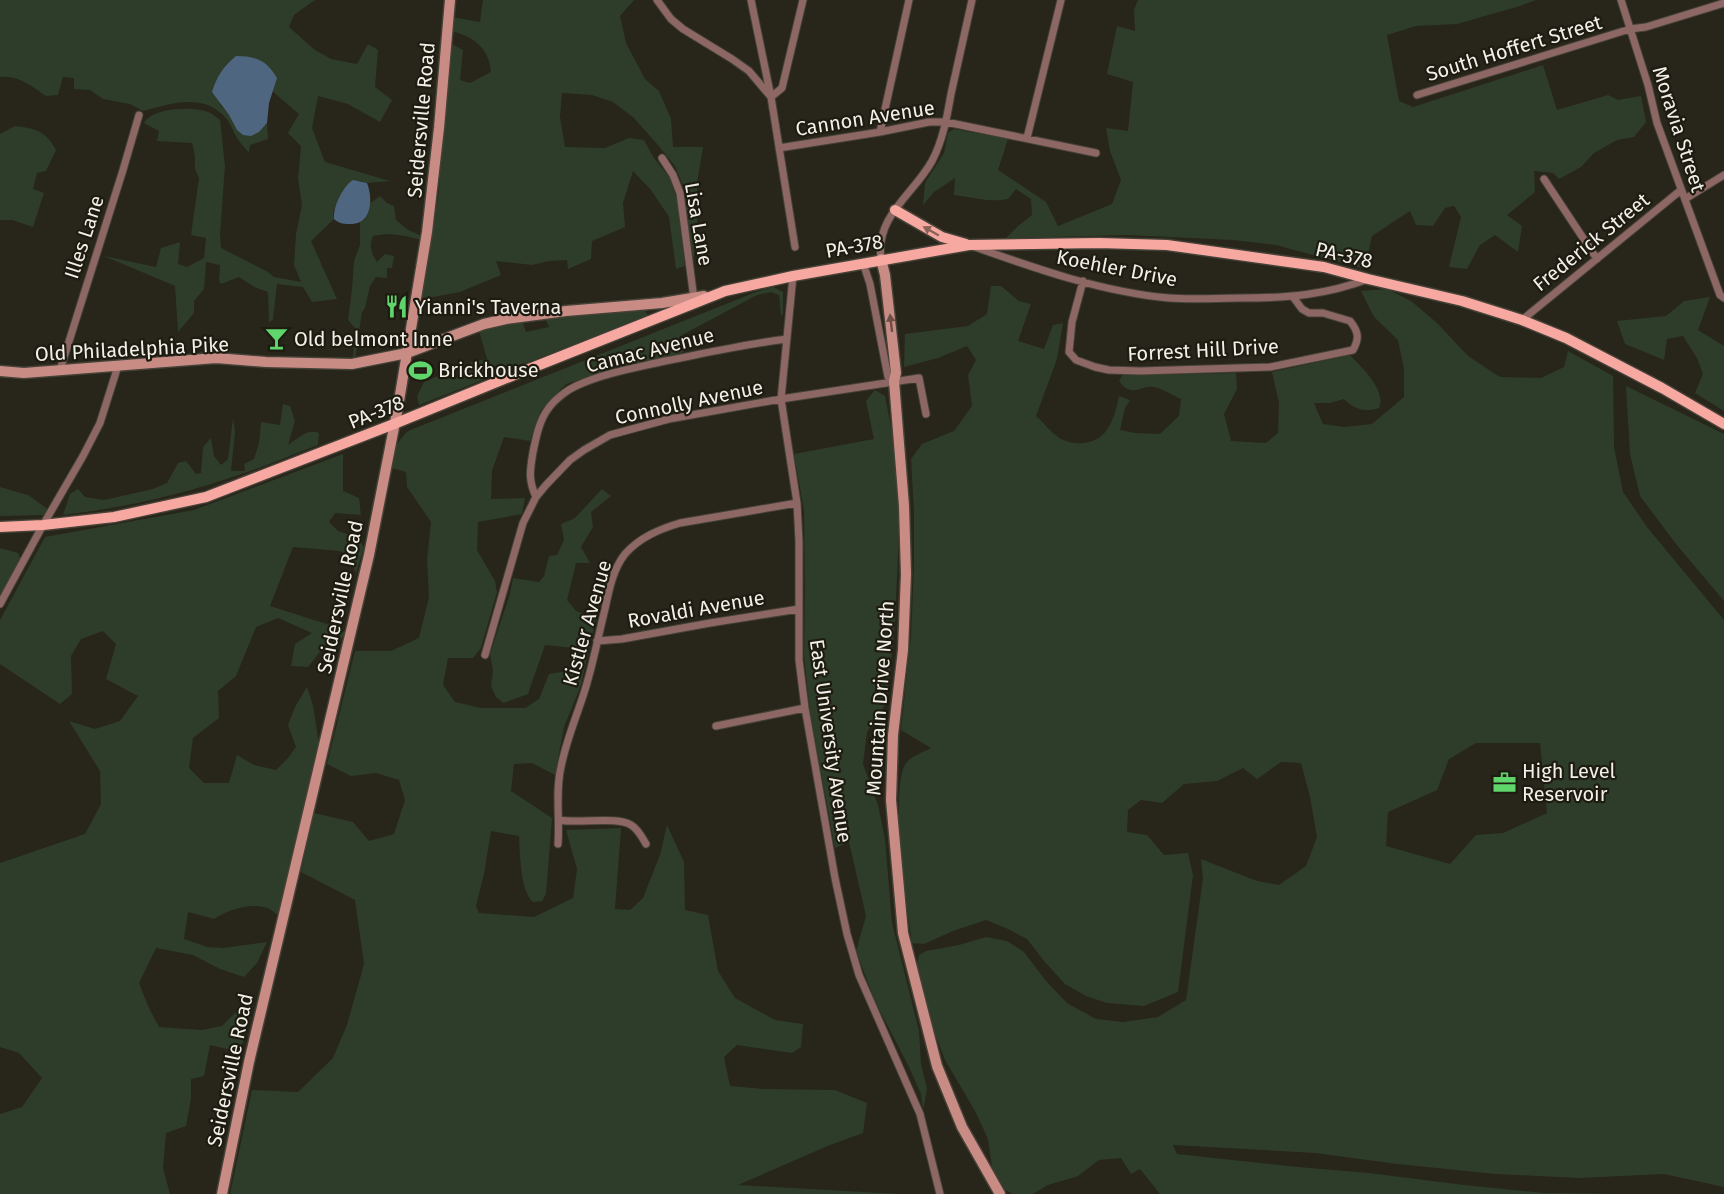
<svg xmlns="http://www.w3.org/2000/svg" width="1724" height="1194" viewBox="0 0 1724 1194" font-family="'Fira Sans',sans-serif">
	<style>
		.green { fill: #2e3d29; fill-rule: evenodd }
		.water { fill: #4f6681 }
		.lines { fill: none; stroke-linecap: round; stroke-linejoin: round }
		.street-casing { stroke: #444137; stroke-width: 9 }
		.secondary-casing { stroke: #444137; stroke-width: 13 }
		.primary-casing { stroke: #444137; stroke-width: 13 }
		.street { stroke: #8d6763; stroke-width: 7 }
		.secondary { stroke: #c98c85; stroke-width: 10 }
		.primary { stroke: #f7a8a0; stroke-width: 10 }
		.oneway { fill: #8a6258 }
		.oneway2 { fill: #6b4e45 }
		.labels { text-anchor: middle; stroke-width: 4.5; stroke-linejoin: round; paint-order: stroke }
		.street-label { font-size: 20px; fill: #f2f0e9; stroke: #1e1c11 }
		.poi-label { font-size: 20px; fill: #f2f0e9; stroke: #1e1c11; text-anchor: start }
	</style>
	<rect width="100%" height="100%" fill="#28251a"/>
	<path class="green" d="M0,0h315l-21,15 -5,12 26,23 16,9 26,5 11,-20 10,6 -3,37 17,13 -12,22 -32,-18 -30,-8 -6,32 13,34 65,19 -23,2 -7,-2 -17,9 -10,23 1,6 -23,22 26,58 -25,3 -9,-15 -26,-3 -4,36 -4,2 -1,-30 -14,-5 -15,-10 -18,7 -2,-4 1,-15 -14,-3 -2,27 -10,12v12l-16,19 -3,-46 -71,-30 52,11 5,-19 19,-6 -2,22 9,3 17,-9 2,-20 -15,-3 8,-57 -4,-9v-13l-3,-13 -35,-2 2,-10 -15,-8c8,-15 48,-17 64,-11 4,1 8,5 12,8l5,46 -5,68 1,14 47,24 6,5 27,5 -7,-17 2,-31 6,-29 -4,-26 3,-33 -13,-13 11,-19 -27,-23 5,-13 -57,26 9,11 8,15 22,2 8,-9 1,16 -18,6 -1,8c-4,-5 -9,-10 -12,-15 -5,-8 -7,-17 -14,-23 -23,-22 -53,-11 -80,-4l-13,-7 -27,-5 -13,-9 -16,-1v-11l-11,-1 -5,18 -12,1c-15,-10 -27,-21 -46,-19z
		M483,0h151l-14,16 6,27 19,36 14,12 12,28 2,28h30l-6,36v49l-4,33 -9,-77 -9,-22 -17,-21 -25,-28 -20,-15 -21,-7 -30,-2 -2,24 5,30 40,1 24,-10 15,2 10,18 16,20 7,22 8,66 -9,3 -7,-52 -18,-27 -18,-19 -10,32 2,24 -33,14 -1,18 -23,10 -1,-9 -18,1 -17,4 -36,-4 5,14 -41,17 -38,7 17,-108 3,-52 10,-95 11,6 -3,30 10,3 21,-11c-2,-24 -17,-35 -39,-41v-14l28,5z
		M1138,0h398l-16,6 -63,18 -41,2 -29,9 12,66 14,6 130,-42 14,45 51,-15 10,5 23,-4 5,26 -12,15 -17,3 -23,13 -13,14 -22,12 -6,-6 -19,-2 1,21 -28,23 15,11 -4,26 -23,-17 -15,10 -13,24 -18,-2 12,-50 -7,-11 -9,2 -12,18 -17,-1 -6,-14 -38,25 -7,33 -89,-24 -43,-5 -105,-5 -122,3 12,-12 14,-11 -1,-16 -15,-10 -8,10c-18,4 -36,-2 -54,-4l1,-17 -21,14 -11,13 2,-22 19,-30 4,-20 6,-4 54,10 -10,31 48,32 12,24 54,-22 9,-24 -11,-29 -4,-23 22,3 5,-49 -26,-8 10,-48 18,5 -1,-21z
		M15,126c21,3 30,4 41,24l-10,21 -9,2 -4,16 11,4 -11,34 -21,-7h-12v-86z
		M380,196l7,7 7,3 2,14 12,10 14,6 -1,4c-16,-5 -32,-8 -48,-4 -4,10 -2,17 4,26l8,-8 9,2 -2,12h-5v10l-11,-1 -6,9 -5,22 -3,4 -7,47 -2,-2 2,-29 -7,-8 4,-31 2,-28 6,-16v-23l5,-3 4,-15z
		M991,286h10l18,15 12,3 -13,37 26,8 9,-24 10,-2 -6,36 -21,57c8,7 16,18 25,23 16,8 38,5 47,-11 6,-9 9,-22 11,-32l11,4 -5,8 -5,22 15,3 25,1 19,-18 2,-17c-7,-3 -20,-11 -27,-12 -14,-2 -22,12 -35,-6l4,-7 19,1 94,-2 1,16 -13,25 7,27 35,2 12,-10 1,-30 -7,-31 78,-17c11,12 37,35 29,53 -14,5 -25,1 -35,-9l-14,4h-16l9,21 21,3 28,-3 32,-27v-28l-6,-29 -24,-23 -13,-26 26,-2 24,12 26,22 31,33 32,21 41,1 23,-11 4,-16 45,25 1,71 9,45 24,35 77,93v567l-60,-13 -86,4 -82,-4 -99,-10 -82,-11 -142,-8 4,9 121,13 71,6 95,12 80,8 72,1h-456l-20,-25 -9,5 -10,-16 -22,2 -21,16 -30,9 -15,9h-20l-8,-4 -13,-23 -4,-28 -13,-28 -30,-51 -17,-46 -12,-44 3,-15 7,-4 33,-6 27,-8 21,4 17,11 22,29 21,22 29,16 27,3 35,-5 28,-17 17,-122 -2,-19 56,22 22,4 27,-19 11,-29 -7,-40 -9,-34 -20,-1 -24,17 -14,-11 -26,13 -33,3 -22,19 -21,-3 -13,10 -1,22 20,3 17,20 24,-2 5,22 -15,117 -34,14 -37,-3 -21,-7 -21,-12 -21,-23 -17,-22 -19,-10 -22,-9 -33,11 -29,13 -12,-1c-4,-32 -24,-160 -5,-181 5,-6 17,-10 24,-14l-30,-18 10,-93 3,-70v-56l-3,-52 11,-15 32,-13 18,-25 -4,-31 8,-15 -9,-14 -29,12 -34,9 1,-33 63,-8 19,-12zM1476,743h64l7,70 -44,20 -27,2 -26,29 -64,-18 2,-34 49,-22 12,-31z
		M773,287l10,5v22l-2,2 -2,-21 -8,-3 -14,3 -77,41 4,16 -20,7 -42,8 -56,17 -25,26 -11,31 -26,-4 -12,34 -1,28 34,-1 -3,16 -44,8 -1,28 18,31 2,11 -16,56 -8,10h-25l-5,27 12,17 26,6h44l14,-9 10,-25 19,-3 5,-23 -28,-3 -17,49 -25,9 -7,-6 -5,-11 2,-15 -3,-17 20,-60 3,-16 26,4 5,-6 5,-20 8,-1 7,-15 -3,-16 14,-6 27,-29 9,7 -20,16 2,15 -12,20 9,16h-14l-9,37 9,11 20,7 -15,67 -17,42 -9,48 -23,-12 -18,1 -3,27 41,27 -6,76 -4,7 -9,1c-13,-11 -13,-49 -14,-66l-28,-5 -7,43 -8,32 3,7 55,4 39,-19 4,-29 -11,-39 55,-2 -6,81 15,1 13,-12 17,-43 7,-30 17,37 1,48 23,5 10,56 17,27 40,22 28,4 -2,23 -9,6 -55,-8 -13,12 6,29 34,3 71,1 32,13 -4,30 -33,12 -92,40 161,9h-669l22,-104 46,2 35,-34 14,-33 17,-61 -9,-64 -54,-28 13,-59 39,9 16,19 25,-7 11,-34 -6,-20 -23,-7 -25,3 -24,-12 28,-113h36l28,-13 10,-41 -2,-37 4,-38 -24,-35 -1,-15 -14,-4c1,-17 3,-24 16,-37l348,-139z
		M1710,297l-12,33 26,16v65l-29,-18 8,-19 -6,-16 -14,-22 -16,3 -3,21 -39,-16 -8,-23 49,-5 18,-15z
		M640,310l5,1 3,4 -229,90 -2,-9 7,-14 14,-6 14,3 15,-3 4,-14 16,-3 -8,-28 43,-10 4,11 23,-5 -4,-9z
		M1626,386l98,48v167l-48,-57 -36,-48 -10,-42z
		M875,390l10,6 10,52 5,63 -5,110 -8,81 -20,30 -4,32 15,41 7,34 7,84 27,108 2,33 6,25 -4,21 -2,-16 -12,-27 -34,-66 -19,-50 10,-35 -17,-74 -14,6 -25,-136 -6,-57 1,-64 -1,-81 -10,-56 80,-15 -8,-38z
		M283,404l7,2 5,15 -7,24c10,-6 18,-17 31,-12l-1,12c-25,9 -49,20 -74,28 -58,21 -120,35 -181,42l7,-21 8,-5 7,8 19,3 49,-11 14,-6 11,-20 8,-2 10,13 5,-1 2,-26 8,-9 3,18 7,9 7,-6 5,-41 2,14 -4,39h14l-1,-7 10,-5 5,-16 2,-21 19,3z
		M343,454v37l16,7 2,17 -26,-2 -6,9 9,9 21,7 5,10 -8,25 -6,-15 -10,-7 -47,-4 -23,59 66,21 9,6 -5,8 -17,7 -15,19 -17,-1 4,-22 17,-11 -34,-15 -22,9 -20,49 -18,15 1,27 -26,20 -4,30 15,15h25l8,-28 17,10 22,5 12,-12 8,-11 -8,-22 8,-20 11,-18 6,18 6,40 -40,171c-3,-2 -8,-7 -12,-8 -16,-6 -40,2 -53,11l-26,-7 -4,27 23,8 16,1 44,-6 -10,21 -13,14 -24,-8 -27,-14 -37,-7 -17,35 9,23 11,21 43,3 20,-4 23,-23 8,4 -13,45 -30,-7 -6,31 -13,3v19l-5,28 -20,7 -3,35 7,26h-170v-80l22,-7 20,-29 -23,-25 -19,-6v-184l85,-29 16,-30 -1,-33 -31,-50 26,8 25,-8 18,-25 -32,-17 10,-35 -13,-13 -22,8 -10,17 1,38 -12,10 -60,-40v-44l45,-83 149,-27z
		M0,487l28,8 21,15 -4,5 -45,1z
		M0,548l18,5 3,7 -21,38z"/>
	<path class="water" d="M236,56c21,0 31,5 41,22l-8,25 -2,20 -8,9 -8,4 -8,-1 -6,-5 -8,-15 -17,-23c5,-16 11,-25 24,-36z
		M353,180l14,3c6,14 5,41 -15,41 -8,0 -12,0 -18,-5 -1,-12 9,-33 19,-39z"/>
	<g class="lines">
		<defs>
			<path id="street" d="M657,0l14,19 12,10 49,30 17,12 22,26 24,150
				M751,0l20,97 11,-9 21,-88
				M1621,0l27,85 9,38 63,172 4,3
				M1417,95l213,-66 16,-2 78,-24
				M880,132l29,-132
				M1027,138l34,-138
				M779,148l101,-16 49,-10h17l150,31
				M662,158l11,17 7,18 14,106
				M1544,179l53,80
				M1685,199l39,-24
				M975,247c62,22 127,45 194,51 24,2 49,0 73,0 45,0 84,-3 126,-19
				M881,259c-6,-43 33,-65 51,-98 11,-21 15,-44 19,-67 7,-31 14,-63 21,-94
				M863,263l7,21 18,93 6,4
				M793,276l-12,123 16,104 2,38v119l6,48 30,170 12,56 12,41 61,139 20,80
				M1083,281l-11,41 -3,30 7,8 19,7 14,3 31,1 130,-4 83,-17c7,-12 5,-19 -3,-29l-27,-8h-14l-7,-4 -9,-12
				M1522,320l159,-130
				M60,370l63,-200 16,-55
				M536,497c-8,-17 -6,-27 -3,-45 3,-14 6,-31 15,-43 6,-9 19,-19 28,-23 28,-13 59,-18 89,-25 41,-8 81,-17 122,-22
				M0,604l43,-79 40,-69 17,-33 18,-57
				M597,641l25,-2 88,-16 89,-14
				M485,655l38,-132 13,-26 10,-12 24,-25 14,-10 26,-15 59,-16 112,-20 138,-21 7,36
				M716,726l89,-18
				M559,820c20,4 58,-4 72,5 7,4 11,12 15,19
				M558,844c2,-26 -3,-52 3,-77 5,-26 15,-49 23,-74 9,-28 14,-56 21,-84 4,-19 8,-40 20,-55 15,-17 35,-25 55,-31l117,-20"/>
			<path id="secondary" d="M881,259l4,16 11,98 -2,8 10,125 2,68 -3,76 -10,85 -2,65 12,133 34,133 25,61 38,67
				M0,371l24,2 192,-15 50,4 86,2 55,-11 77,-29 22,-5 60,-8 96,-8 42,-7
				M222,1194l27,-132 120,-507 29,-148 29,-175 12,-104 11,-128"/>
			<path id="primary" d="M895,210l47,27 24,7
				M0,527l43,-2 71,-8 92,-20 188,-73 130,-53 201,-80 68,-15 176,-31 130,-2 68,2 157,22 44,12 94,22 60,19 44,18 96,50 62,36"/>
		</defs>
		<use href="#street" class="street-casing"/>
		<use href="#secondary" class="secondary-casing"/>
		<use href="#primary" class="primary-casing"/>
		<use href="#street" class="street"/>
		<use href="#secondary" class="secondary"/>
		<use href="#primary" class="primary"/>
	</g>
	<defs><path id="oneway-solid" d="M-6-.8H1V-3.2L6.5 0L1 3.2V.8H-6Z" transform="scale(1.5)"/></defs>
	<use class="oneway" href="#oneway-solid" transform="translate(931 231) rotate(-150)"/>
	<use class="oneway2" href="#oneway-solid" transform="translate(891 323) rotate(-97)"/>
	<defs>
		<symbol id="restaurant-bare" viewBox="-9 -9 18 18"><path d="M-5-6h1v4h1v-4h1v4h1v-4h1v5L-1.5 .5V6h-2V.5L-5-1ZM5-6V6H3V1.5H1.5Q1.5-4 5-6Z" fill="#5fd56b" stroke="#1e1c11" stroke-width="2.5" paint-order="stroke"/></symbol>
		<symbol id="bar-bare" viewBox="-9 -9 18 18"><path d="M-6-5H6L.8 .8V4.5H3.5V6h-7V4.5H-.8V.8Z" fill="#5fd56b" stroke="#1e1c11" stroke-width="2.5" paint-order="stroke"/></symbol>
		<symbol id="stadium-bare" viewBox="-9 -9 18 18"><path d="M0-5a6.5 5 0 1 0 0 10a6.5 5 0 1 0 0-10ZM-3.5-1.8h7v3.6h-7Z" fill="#5fd56b" stroke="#1e1c11" stroke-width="2.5" paint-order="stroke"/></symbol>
		<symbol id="office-bare" viewBox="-9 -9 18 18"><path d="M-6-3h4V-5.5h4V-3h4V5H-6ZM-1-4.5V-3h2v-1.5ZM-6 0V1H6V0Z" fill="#5fd56b" stroke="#1e1c11" stroke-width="2.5" paint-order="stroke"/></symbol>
	</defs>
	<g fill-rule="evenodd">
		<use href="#restaurant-bare" x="380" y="290" width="33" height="33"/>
		<use href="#bar-bare" x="260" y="322" width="33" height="33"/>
		<use href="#stadium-bare" x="404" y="354" width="33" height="33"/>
		<use href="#office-bare" x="1488" y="766" width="33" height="33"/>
	</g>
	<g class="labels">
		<g class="street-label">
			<text transform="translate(1514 48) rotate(-17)" y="7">South Hoffert Street</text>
			<text transform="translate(865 118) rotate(-9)" y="7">Cannon Avenue</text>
			<text transform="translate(421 120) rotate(-85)" y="7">Seidersville Road</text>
			<text transform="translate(1679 129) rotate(72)" y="7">Moravia Street</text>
			<text transform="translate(699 224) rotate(80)" y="7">Lisa Lane</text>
			<text transform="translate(84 237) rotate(-72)" y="7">Illes Lane</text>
			<text transform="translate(1591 242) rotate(-39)" y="7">Frederick Street</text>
			<text transform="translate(854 246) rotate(-10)" y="7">PA-378</text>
			<text transform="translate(1344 255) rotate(13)" y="7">PA-378</text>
			<text transform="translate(1117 268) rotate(11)" y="7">Koehler Drive</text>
			<text transform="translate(132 349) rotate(-3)" y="7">Old Philadelphia Pike</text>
			<text transform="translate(650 350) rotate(-14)" y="7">Camac Avenue</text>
			<text transform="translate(1203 350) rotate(-3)" y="7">Forrest Hill Drive</text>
			<text transform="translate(689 402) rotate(-12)" y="7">Connolly Avenue</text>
			<text transform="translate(376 412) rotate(-22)" y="7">PA-378</text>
			<text transform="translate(340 597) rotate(-78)" y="7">Seidersville Road</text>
			<text transform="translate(696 609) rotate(-10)" y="7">Rovaldi Avenue</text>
			<text transform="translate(587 623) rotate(-74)" y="7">Kistler Avenue</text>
			<text transform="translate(880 698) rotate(-86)" y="7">Mountain Drive North</text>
			<text transform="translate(831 741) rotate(82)" y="7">East University Avenue</text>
			<text transform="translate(230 1070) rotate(-78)" y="7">Seidersville Road</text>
		</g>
		<g class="poi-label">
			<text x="415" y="314">Yianni's Taverna</text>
			<text x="294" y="346">Old belmont Inne</text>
			<text x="438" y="377">Brickhouse</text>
			<text x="1522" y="778">High Level<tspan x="1522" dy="23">Reservoir</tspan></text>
		</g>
	</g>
</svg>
